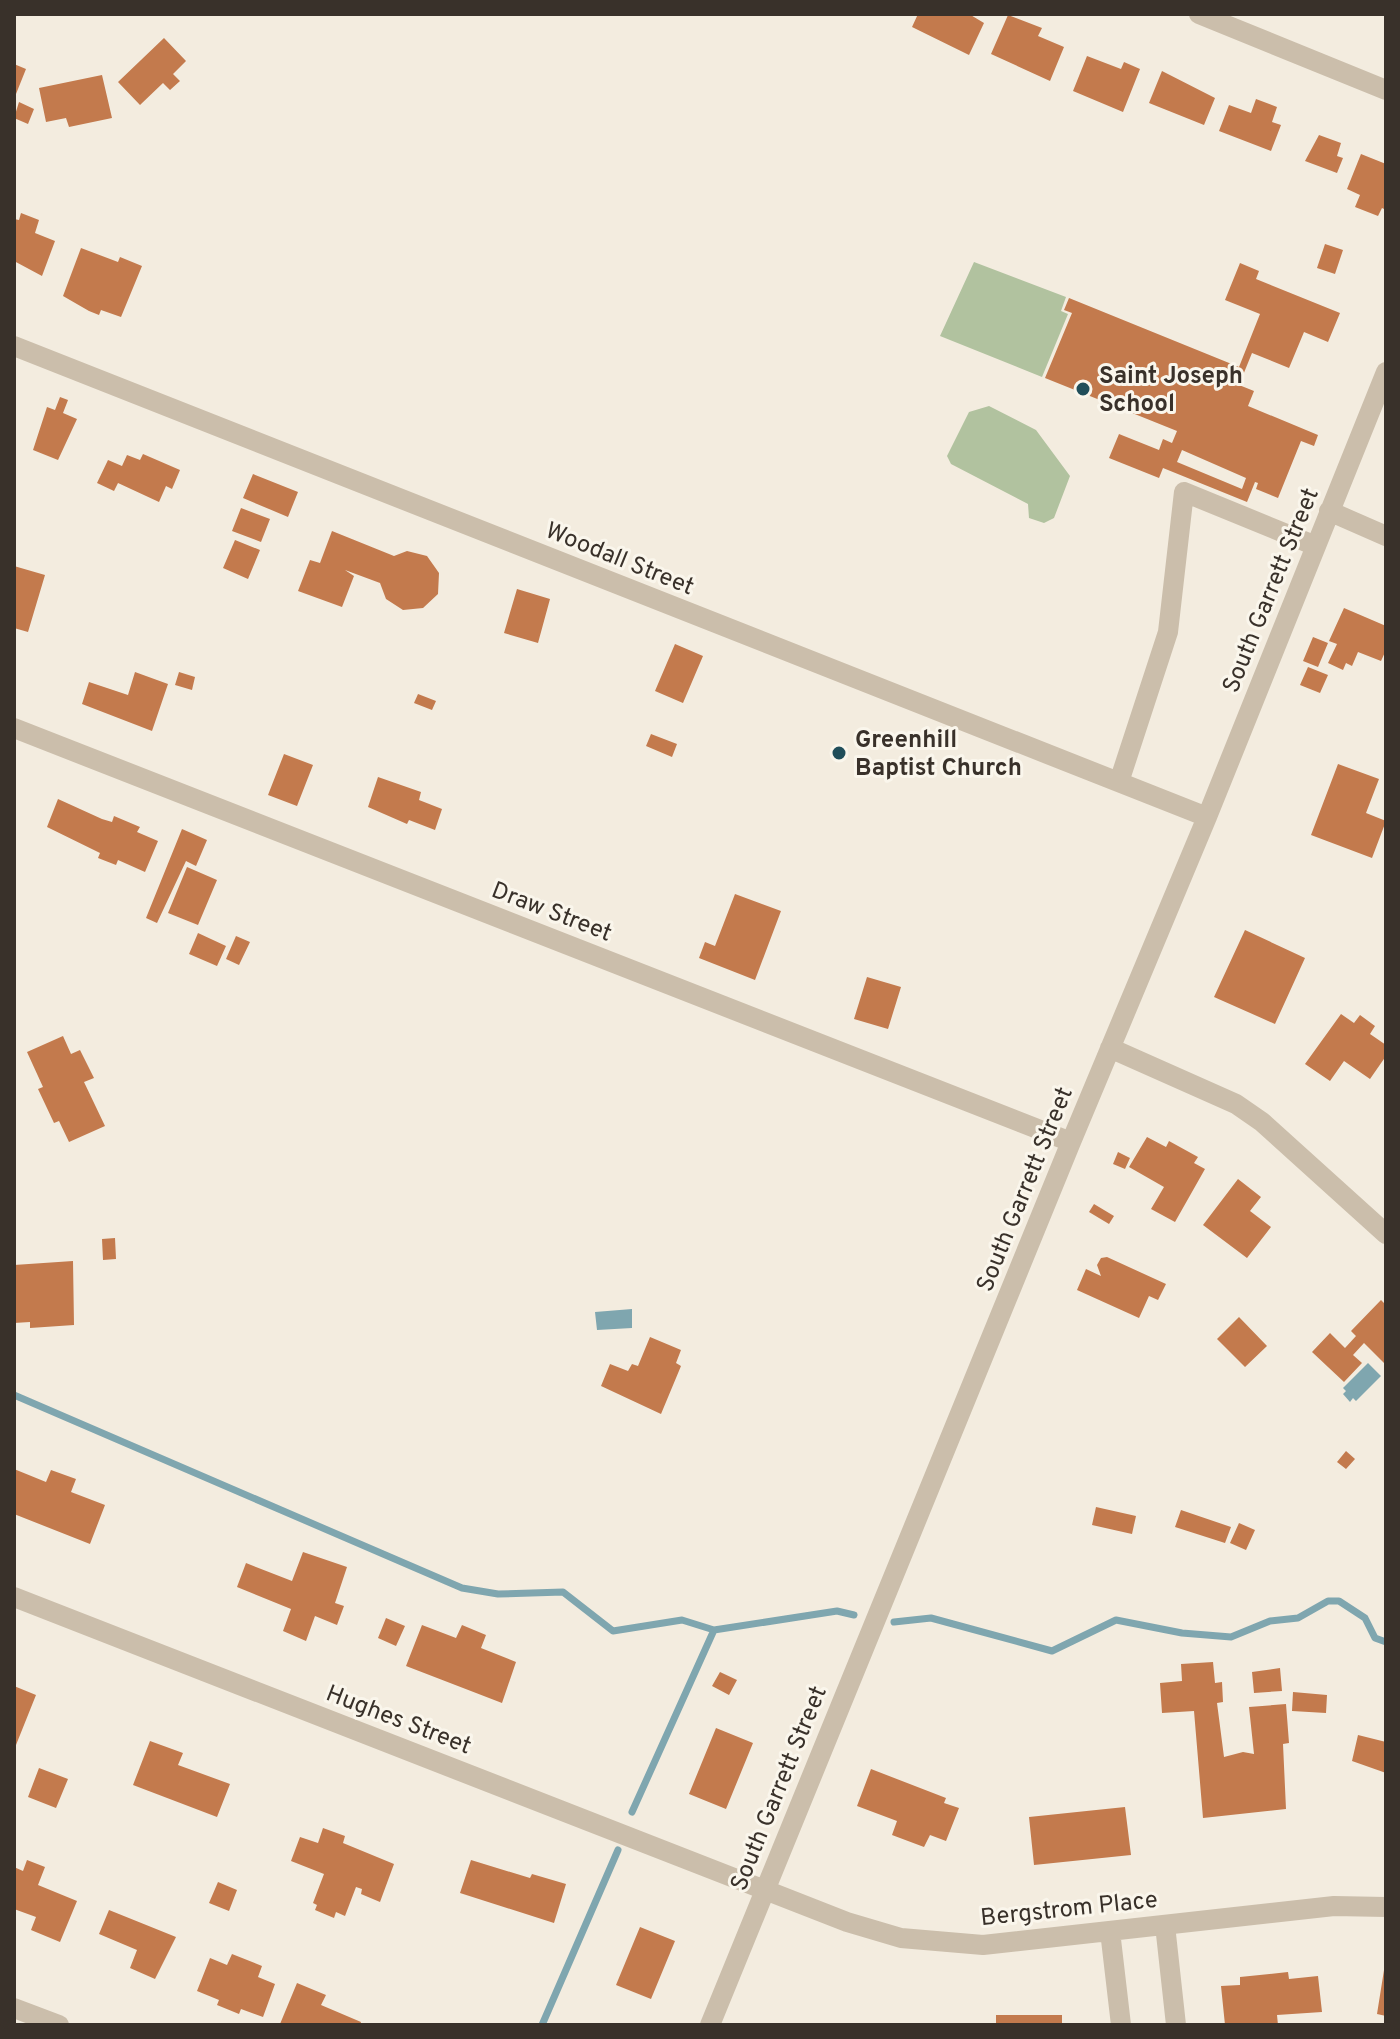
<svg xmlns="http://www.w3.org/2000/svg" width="1400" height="2039" viewBox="0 0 1400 2039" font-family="Overpass,sans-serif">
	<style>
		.green { fill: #b1c29f }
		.water { fill: #7fa6af }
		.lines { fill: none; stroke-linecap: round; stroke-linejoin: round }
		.stream { stroke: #7fa6af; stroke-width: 7 }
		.building { fill: #c37a4d; fill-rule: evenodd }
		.minor { stroke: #cbbeab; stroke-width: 20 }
		.poi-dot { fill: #204e5a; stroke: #faf6ec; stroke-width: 3 }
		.labels { text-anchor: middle; stroke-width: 6; stroke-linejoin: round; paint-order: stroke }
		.poi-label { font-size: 24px; font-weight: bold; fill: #39312a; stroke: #faf6ec; text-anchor: start }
		.street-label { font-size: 24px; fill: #39312a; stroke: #faf6ec }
	</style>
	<rect width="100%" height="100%" fill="#f3ecdf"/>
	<path class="green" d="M974,262l92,35 -5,14 7,3 -26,63 -102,-41z
		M989,406l47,24 34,46 -16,42 -10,5 -15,-5 -1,-14 -77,-40 -4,-8 22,-44z"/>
	<path class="water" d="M632,1309v19l-35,2 -2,-18z
		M1368,1363l13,13 -25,25 -3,-3 -3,4 -7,-8 3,-3 -3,-3z"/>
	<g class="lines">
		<path class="stream" d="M14,1395l448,193 36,6 65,-2 50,39 69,-11 32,10
			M894,1622l37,-4 121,33 64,-31 66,13 49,4 39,-16 28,-3 30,-17h11l26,17 10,20 11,4
			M632,1812l82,-182 123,-19 17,4
			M542,2025l76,-175"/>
	</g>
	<path class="building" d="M918,14h51l15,9 -15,32 -57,-28z
		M1008,15l34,13 -4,8 26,11 -14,34 -59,-27z
		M164,38l22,23 -13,13 7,7 -10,9 -7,-7 -23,22 -22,-23z
		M1087,56l34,13 3,-7 16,7 -17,43 -50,-21z
		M14,64l12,5 -12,30z
		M1162,71l53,27 -11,27 -55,-22z
		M102,75l10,43 -43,9 -3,-9 -20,4 -7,-34z
		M1256,99l21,8 -5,15 9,3 -10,26 -52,-20 10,-26 22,8z
		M19,102l15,7 -6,15 -14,-6z
		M1319,135l22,8 -4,13 6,2 -6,15 -32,-12z
		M1361,154l25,10v46l-4,-2 -4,8 -23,-9 5,-12 -13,-6z
		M21,213l18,7 -4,13 20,8 -13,35 -28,-15v-42l5,1z
		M1325,244l18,6 -8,24 -18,-6z
		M81,248l37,14 2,-5 22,9 -21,51 -20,-7 -2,5 -10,-4 -26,-15z
		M1240,263l19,8 -3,8 84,34 -12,29 -24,-10 -15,36 -37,-15 -13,32 15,6 -6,15 70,29 -4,11 -13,-5 -23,57 -22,-9 2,-6 -3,-1 -8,20 -84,-34 -4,10 -50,-20 10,-24 40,16 4,-11 9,4 5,-12 -132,-53 27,-65 -8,-3 5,-12 170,69 21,-53 -35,-14zM1182,450l64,28 -4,11 -65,-27z
		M60,397l8,3 -5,13 14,6 -19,41 -25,-10 14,-43 8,3z
		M143,454l37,16 -8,19 -6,-3 -7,16 -41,-19 -4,8 -17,-8 11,-23 14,6 5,-11 13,5z
		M253,474l45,18 -10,25 -45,-19z
		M241,508l29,11 -9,23 -29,-11z
		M332,531l62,25 13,-5 20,5 12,17 -1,21 -15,14 -20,2 -17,-11 -6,-16 -35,-13 9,6 -12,31 -44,-16 12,-31 10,3z
		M235,540l25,10 -12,29 -25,-11z
		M14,566l31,9 -17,57 -14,-4z
		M517,589l33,10 -12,44 -34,-10z
		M1344,608l42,18v24l-5,11 -23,-9 -6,14 -6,-3 -3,7 -15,-7 9,-19 -8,-3z
		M1313,637l15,6 -10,24 -15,-6z
		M675,644l28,12 -20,47 -28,-12z
		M1308,667l20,8 -8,18 -20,-8z
		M135,672l33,12 -16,47 -70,-27 7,-22 39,13z
		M179,672l16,5 -3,13 -17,-5z
		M418,694l18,7 -4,9 -18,-7z
		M651,734l26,10 -5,13 -26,-11z
		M284,754l29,11 -16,41 -29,-11z
		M1338,764l41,15 -13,34 20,8 -14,37 -61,-23z
		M378,777l43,15 -2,8 23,9 -7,21 -26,-10 -2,4 -39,-17z
		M58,799l44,20 10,3 2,-6 26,11 -3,5 21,9 -13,31 -27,-12 -2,5 -18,-7 2,-5 -53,-26z
		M182,829l25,11 -11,26 -10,-5 -29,62 -11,-5z
		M187,867l30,13 -19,45 -30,-12z
		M735,894l46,17 -26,69 -56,-22 6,-16 10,4z
		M1245,930l60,28 -30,66 -61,-27z
		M198,933l28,13 -9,20 -28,-12z
		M236,936l14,6 -11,23 -13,-6z
		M867,977l34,10 -13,42 -34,-10z
		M1341,1014l13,9 6,-8 15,11 -5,8 16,11v11l-16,23 -26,-18 -14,20 -25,-17z
		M63,1036l8,18 9,-4 14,28 -10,4 21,44 -36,16 -10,-21 -5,2 -16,-34 5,-2 -16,-35z
		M1147,1137l19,10 3,-6 29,16 -4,6 11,6 -30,53 -24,-13 13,-22 -35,-20z
		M1118,1152l12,6 -5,11 -12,-5z
		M1238,1179l23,18 -11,14 21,16 -24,31 -44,-33z
		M1094,1204l20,12 -5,8 -20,-12z
		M115,1238l1,21 -13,1 -1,-21z
		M1107,1257l59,27 -8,16 -9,-4 -10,22 -62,-28 9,-21 15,7 -4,-11 4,-7z
		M73,1261l1,64 -44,3v-6l-16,1v-58z
		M1381,1300l5,5v60l-22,-22 -11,12 9,8 -18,19 -32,-30 18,-19 15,15 11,-12 -5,-5z
		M1239,1317l28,29 -22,21 -28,-28z
		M650,1337l31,13 -5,13 5,3 -20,48 -60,-28 9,-22 18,7 4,-7 6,2z
		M1346,1451l9,8 -9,10 -9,-7z
		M14,1469l32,13 5,-12 25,9 -5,13 34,13 -15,39 -76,-30z
		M1096,1507l40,9 -4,18 -40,-9z
		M1181,1510l50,17 -6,16 -50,-16z
		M1239,1523l16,7 -9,20 -16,-7z
		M303,1552l44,15 -12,36 9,3 -7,19 -22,-9 -9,25 -23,-10 8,-22 -54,-22 9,-24 46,18z
		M386,1618l19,8 -9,20 -18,-8z
		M422,1625l34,13 6,-13 24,10 -5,13 35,14 -14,41 -96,-37z
		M1213,1662l2,21 7,-1 1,20 -6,1 7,54 19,-5 11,2 -5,-47 37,-3 3,39 -6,1 3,65 -83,9 -9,-107 -32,2 -2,-30 22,-2 -1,-17z
		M1280,1668l2,23 -28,2 -2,-21z
		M720,1672l17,8 -8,15 -17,-9z
		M14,1686l22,9 -22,55z
		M1293,1692l34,3 -1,18 -34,-2z
		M716,1728l37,15 -27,66 -37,-15z
		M1358,1735l28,7v31l-34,-12z
		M150,1741l33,12 -5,12 52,19 -13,33 -84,-32z
		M39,1768l29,11 -12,29 -28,-11z
		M871,1769l75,29 -2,5 15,5 -13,33 -16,-6 -6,12 -32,-12 5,-14 -40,-15z
		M1125,1807l6,48 -97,10 -5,-48z
		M323,1828l22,8 -2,7 51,21 -14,38 -19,-8 1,-5 -6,-2 -11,29 -9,-4 -2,6 -19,-8 2,-5 -4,-2 11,-29 -33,-13 9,-24 18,6z
		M27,1860l18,7 -7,18 39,16 -17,41 -29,-12 5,-13 -22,-8v-42l9,4z
		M471,1860l59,18 2,-4 34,10 -12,39 -94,-30z
		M218,1882l19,8 -8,21 -20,-8z
		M109,1910l67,27 -21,42 -25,-11 7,-18 -38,-16z
		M640,1927l35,14 -24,58 -35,-14z
		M232,1954l30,12 -4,11 17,7 -12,33 -22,-8 -2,5 -22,-9 2,-5 -22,-9 13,-33 17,7z
		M1384,1970h2v46l-9,-2z
		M1288,1972l1,7 29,-3 4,36 -45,3 1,10h-53l-4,-39 19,-1v-8z
		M297,1983l29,12 -5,10 40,17 -1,3 -80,-1z
		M996,2015h66v10h-66z"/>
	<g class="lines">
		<path class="minor" d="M1199,14l187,76
			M14,346l1193,471
			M1329,511l57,25
			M14,728l1057,414
			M1119,782l49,-150 16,-140 132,54
			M1110,1048l126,56 26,18 124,112
			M14,1597l833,325 54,16 82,7 351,-39 52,1
			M1165,1925l11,100
			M1110,1931l11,94
			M14,2008l45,17
			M710,2025l361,-883 136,-325 179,-445"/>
	</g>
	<g class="poi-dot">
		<circle cx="1083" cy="389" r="8"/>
		<circle cx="839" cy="753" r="8"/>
	</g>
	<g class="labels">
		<g class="poi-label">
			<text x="1099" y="383">Saint Joseph<tspan x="1099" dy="28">School</tspan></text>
			<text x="855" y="747">Greenhill<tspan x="855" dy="28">Baptist Church</tspan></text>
		</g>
		<g class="street-label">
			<text transform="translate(620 558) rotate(22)" y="8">Woodall Street</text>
			<text transform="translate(1270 590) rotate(-68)" y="8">South Garrett Street</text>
			<text transform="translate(552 911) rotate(21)" y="8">Draw Street</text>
			<text transform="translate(1024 1189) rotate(-68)" y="8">South Garrett Street</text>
			<text transform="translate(399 1719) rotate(21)" y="8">Hughes Street</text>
			<text transform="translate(778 1788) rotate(-68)" y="8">South Garrett Street</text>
			<text transform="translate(1069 1908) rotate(-6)" y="8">Bergstrom Place</text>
		</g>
	</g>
	<rect width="1400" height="2039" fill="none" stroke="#39312a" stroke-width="32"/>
</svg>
